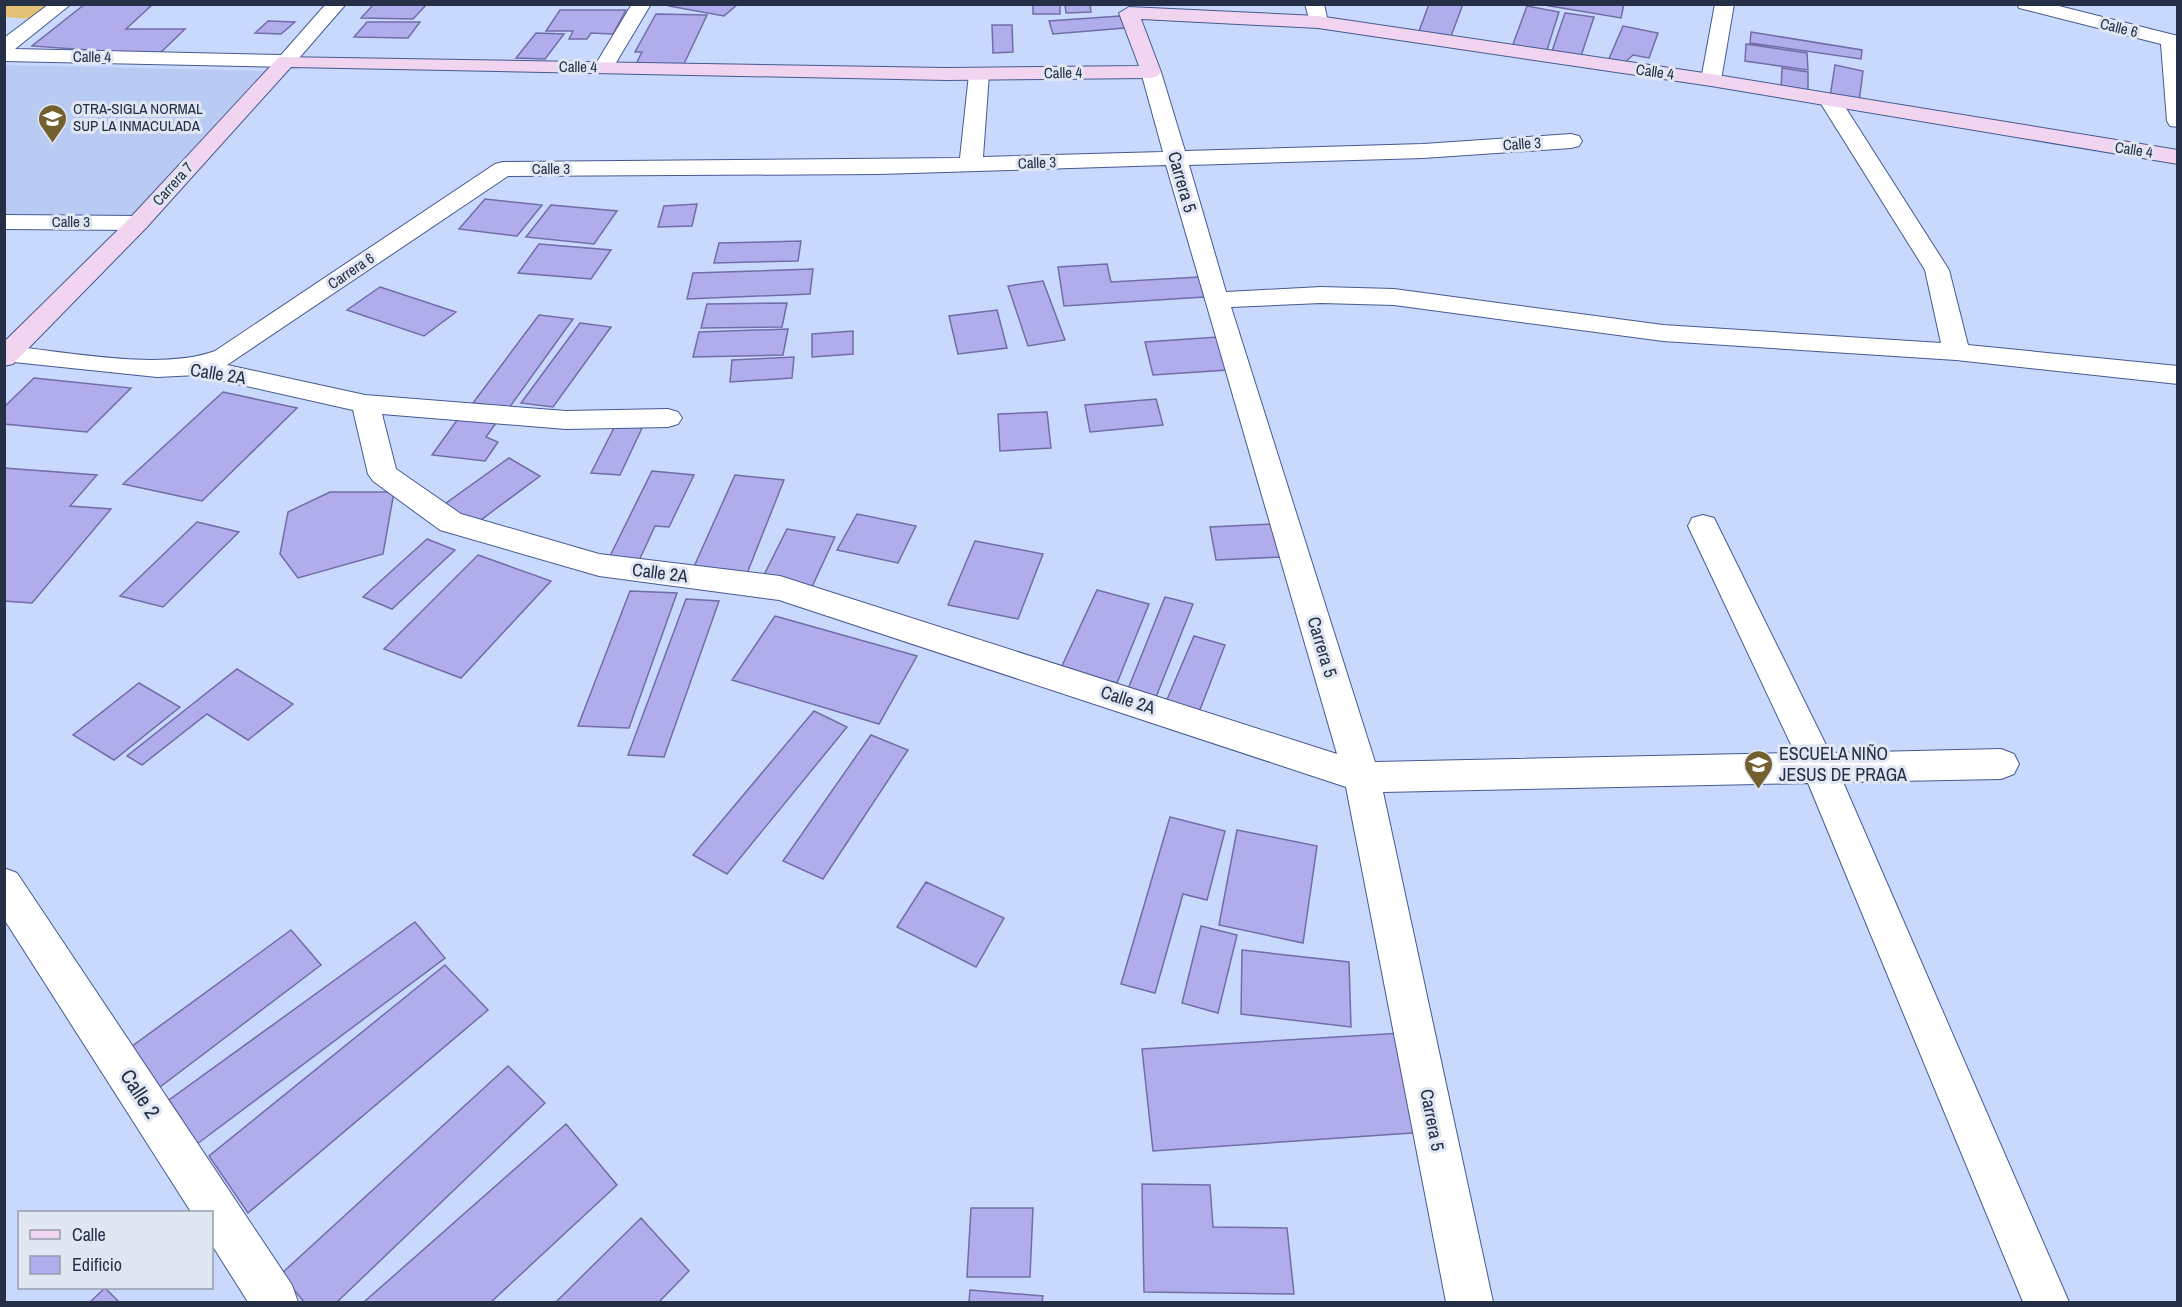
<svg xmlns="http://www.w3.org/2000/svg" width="2182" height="1307" viewBox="0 0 2182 1307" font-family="'Archivo Narrow',sans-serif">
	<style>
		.built { fill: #b9cbf2 }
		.green { fill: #e4c275 }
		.building { fill: #b1adec; stroke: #716da7; stroke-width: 1.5 }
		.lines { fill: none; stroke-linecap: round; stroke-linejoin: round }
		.street-casing { stroke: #455a8f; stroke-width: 2 }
		.secondary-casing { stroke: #455a8f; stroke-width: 2 }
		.street { fill: #fff; fill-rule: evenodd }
		.secondary { fill: #f0d4f0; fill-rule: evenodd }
		.labels { text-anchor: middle; stroke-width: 6; stroke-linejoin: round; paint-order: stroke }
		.far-street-label { font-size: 15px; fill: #252f46; stroke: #e1e6f3 }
		.far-poi-label { font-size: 15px; fill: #252f46; stroke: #e1e6f3; text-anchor: start }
		.street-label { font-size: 18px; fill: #252f46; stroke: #e1e6f3 }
		.poi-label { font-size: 18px; fill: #252f46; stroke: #e1e6f3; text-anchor: start }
		.near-street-label { font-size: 21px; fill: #252f46; stroke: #e1e6f3 }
	</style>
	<rect width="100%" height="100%" fill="#c9d9fe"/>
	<path class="built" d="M7,65l258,6 -132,145 -128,-2 -1,-146z"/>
	<path class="green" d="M4,5h47l-20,14 -26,-2z"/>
	<path class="building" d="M85,4h68l-27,25h59l-27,26 -126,-9z
		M374,4h86l-34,1 -13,14 -52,-1z
		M671,4h67l-14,12 -55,-10z
		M1033,4h27v10h-27z
		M1065,4h25l1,8 -25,1z
		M1429,4h34l-13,35 -32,-5z
		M1538,4h86l-3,14z
		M1527,6l32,6 -13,41 -34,-6z
		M560,10h66l-13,24 -22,-1 -4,6h-18l4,-8h-27z
		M1565,13l29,4 -14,42 -29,-5z
		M656,14l51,1 -24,51h-48l7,-14h-7z
		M1120,16l5,12 -72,6 -4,-13z
		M268,21l27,1 -14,12 -26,-1z
		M367,22h53l-12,16 -54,-1z
		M992,25h20l1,27 -20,1z
		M1623,26l35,7 -9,25 -16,-3 -10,9 -15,-3z
		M1751,32l111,18 -1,9 -111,-16z
		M536,33l28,1 -19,25 -29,-1z
		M1746,44l61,9 1,17 -63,-9z
		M1835,65l28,6 -4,31 -29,-5z
		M1782,68l26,4v21l-27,-4z
		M485,199l57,6 -25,31 -58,-7z
		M697,204l-5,22 -34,1 6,-21z
		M551,205l66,6 -23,33 -68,-7z
		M801,241l-3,20 -84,2 5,-20z
		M539,244l72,6 -20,29 -73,-6z
		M1107,264l4,18 88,-5 5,20 -140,9 -6,-39z
		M813,269l-3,25 -123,5 6,-26z
		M1043,281l22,59 -37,6 -20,-60z
		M380,287l76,25 -32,24 -77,-26z
		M787,303l-5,24 -81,1 6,-24z
		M997,310l10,38 -49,6 -9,-38z
		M539,315l34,4 -64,89 -36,-5z
		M580,323l31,4 -58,80 -32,-4z
		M788,329l-5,26 -90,2 6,-25z
		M853,331v23l-41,3v-23z
		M1218,337l10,33 -75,5 -8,-33z
		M794,357l-2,21 -62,4 2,-22z
		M34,378l97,10 -44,44 -83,-8v-17z
		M223,392l74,16 -95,93 -79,-17z
		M1156,399l7,26 -73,7 -5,-27z
		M1047,412l4,36 -51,3 -2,-37z
		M460,416l38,4 -12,17 12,5 -13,19 -53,-6z
		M616,424l27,2 -23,49 -29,-2z
		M509,458l31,18 -66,49 -32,-19z
		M4,468l93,7 -27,31 41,3 -79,94 -28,-2z
		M652,471l42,4 -25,52 -14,-1 -18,39 -30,-3z
		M735,475l49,5 -38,96 -54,-5z
		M330,492h64l-11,62 -85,24 -18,-24 8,-42z
		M857,514l59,12 -18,37 -61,-13z
		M197,522l42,10 -76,75 -43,-11z
		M1273,524l7,33 -64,3 -6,-33z
		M787,529l48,8 -24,52 -50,-8z
		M427,539l28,11 -63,59 -29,-12z
		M975,541l68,13 -25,65 -70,-14z
		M478,555l73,26 -90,97 -77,-29z
		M1097,590l52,14 -32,79 -56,-15z
		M630,591l47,2 -48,135 -51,-2z
		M1165,597l28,7 -39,98 -28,-8z
		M686,599l33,2 -55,156 -36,-2z
		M775,616l142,40 -38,68 -147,-44z
		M1194,636l31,9 -26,67 -33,-10z
		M237,669l56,35 -45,36 -41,-26 -65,51 -15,-9z
		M139,683l41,24 -66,53 -41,-25z
		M814,711l33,16 -120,147 -34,-19z
		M871,735l37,15 -85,129 -40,-18z
		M1170,817l55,14 -18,69 -24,-6 -28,99 -34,-9z
		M1237,830l80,16 -14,97 -84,-18z
		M926,882l78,36 -28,49 -79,-40z
		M415,922l30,36 -248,186 -28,-44z
		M1201,926l36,9 -19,78 -36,-10z
		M291,930l30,35 -161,122 -29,-40z
		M1242,950l107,12 2,65 -110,-13z
		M445,965l43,45 -240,203 -39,-57z
		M1402,1033l24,99 -273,19 -11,-102z
		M508,1066l37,37 -208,199h-33l-23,-28z
		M566,1124l51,61 -126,117h-127z
		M1142,1184l68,1 3,42 74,1 7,66 -150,-2z
		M971,1208h62l-3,69h-63z
		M641,1218l48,53 -30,31h-103z
		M105,1288l14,14h-29z
		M970,1290l73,6 -1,6h-73z"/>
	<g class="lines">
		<defs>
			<path id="street" d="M49,4h22l-56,45 266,6 45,-51h20l-53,61 -7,2 -282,-6v-23z
				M632,4h19l-40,67h-14l-3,-4z
				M1305,4h19l4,18 -3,4h-14z
				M1715,4h19l-13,76 -3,4h-14l-3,-4z
				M2017,4h34l127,32v91l-8,-1 -3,-5 -6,-77 -142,-36z
				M1151,66l7,2 3,4 24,79 238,-7 148,-10 8,2 3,5 -3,5 -8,2 -148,10 -234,7 37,127 95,-5 73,2 269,36 278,18 -16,-73 -107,-171 4,-4h14l4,4 109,171 19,75 210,21v18l-222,-24 -293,-19 -269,-36 -73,-2 -90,4 144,455 420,-9 -107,-227 4,-8 11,-3 11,3 4,8 112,227 171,-4 13,5 5,10 -5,10 -13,5 -158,3 226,520h-46l-215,-519 -425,9 110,510h-47l-100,-515 -567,-187 -180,-24 -159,-46 -67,-49 -5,-7 -15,-64 -156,-35 -40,2 -153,-16v-14l5,-1c59,6 152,25 206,5l280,-187 8,-2 457,-4 9,-84 3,-4h14l3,4 -6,83 180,-5 -22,-80 3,-4zM1166,165l171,589 -557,-178 -181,-22 -138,-40 -65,-45 -14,-55 184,15 102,-2 10,-3 4,-6 -4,-6 -10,-3 -102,2 -201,-16 -138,-30 281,-189 372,-2z
				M4,215l134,1 8,2 4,5 -4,5 -8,2 -134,-1z
				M4,868l13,5 275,412 6,17h-50l-36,-57v-33h-21l-187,-293z"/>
			<path id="secondary" d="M1129,7l189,9 393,58 467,76v14l-467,-78 -393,-58 -177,-9 20,53 -3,4 -7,2 -205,2 -655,-13 -145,161 -133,136 -9,2v-24l126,-124 149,-161 667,11 193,-2 -20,-53z"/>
		</defs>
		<use href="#street" class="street-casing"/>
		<use href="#secondary" class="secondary-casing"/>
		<use href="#street" class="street"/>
		<use href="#secondary" class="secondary"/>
	</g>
	<defs>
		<symbol id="school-pin" viewBox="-11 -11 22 30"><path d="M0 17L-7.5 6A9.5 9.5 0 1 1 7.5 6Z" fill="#745f2e" stroke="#e1e6f3"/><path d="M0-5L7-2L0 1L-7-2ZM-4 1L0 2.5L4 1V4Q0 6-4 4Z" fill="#fff"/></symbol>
	</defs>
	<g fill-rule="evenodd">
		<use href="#school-pin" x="36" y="102" width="33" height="45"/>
		<use href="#school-pin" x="1742" y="748" width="33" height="45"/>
	</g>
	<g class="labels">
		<g class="far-street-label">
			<text transform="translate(2119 28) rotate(14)" y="5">Calle 6</text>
			<text transform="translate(92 57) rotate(1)" y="5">Calle 4</text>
			<text transform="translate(578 67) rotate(1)" y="5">Calle 4</text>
			<text transform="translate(1655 72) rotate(8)" y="5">Calle 4</text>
			<text transform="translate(1063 73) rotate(-1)" y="5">Calle 4</text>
			<text transform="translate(1522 144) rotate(-4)" y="5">Calle 3</text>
			<text transform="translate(2134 150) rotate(9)" y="5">Calle 4</text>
			<text transform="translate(1037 163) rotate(-2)" y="5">Calle 3</text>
			<text x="551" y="174">Calle 3</text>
			<text transform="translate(173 184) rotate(-48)" y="5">Carrera 7</text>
			<text x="71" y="227">Calle 3</text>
			<text transform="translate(351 271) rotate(-34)" y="5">Carrera 6</text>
		</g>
		<g class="far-poi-label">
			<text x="73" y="114">OTRA-SIGLA NORMAL<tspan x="73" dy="17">SUP LA INMACULADA</tspan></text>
		</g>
		<g class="street-label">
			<text transform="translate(1182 182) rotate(74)" y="6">Carrera 5</text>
			<text transform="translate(218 374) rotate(9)" y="6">Calle 2A</text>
			<text transform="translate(660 573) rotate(7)" y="6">Calle 2A</text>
			<text transform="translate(1322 647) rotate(73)" y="6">Carrera 5</text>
			<text transform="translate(1128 700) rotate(18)" y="6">Calle 2A</text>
			<text transform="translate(1432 1120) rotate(79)" y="6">Carrera 5</text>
		</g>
		<g class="poi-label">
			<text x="1779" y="760">ESCUELA NIÑO<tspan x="1779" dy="21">JESUS DE PRAGA</tspan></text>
		</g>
		<g class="near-street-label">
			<text transform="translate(140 1094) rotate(57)" y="7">Calle 2</text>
		</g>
	</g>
	<rect width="2182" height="1307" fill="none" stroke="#252f46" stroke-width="12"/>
	<rect x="18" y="1211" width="195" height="78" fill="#e1e6f3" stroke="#969dae" stroke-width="1.5"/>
	<rect x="30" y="1230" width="30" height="9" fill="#f0d4f0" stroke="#969dae" stroke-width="1.5"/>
	<text x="72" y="1241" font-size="18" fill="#252f46">Calle</text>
	<rect x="30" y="1256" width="30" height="18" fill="#b1adec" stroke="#969dae" stroke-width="1.5"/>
	<text x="72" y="1271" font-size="18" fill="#252f46">Edificio</text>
</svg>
